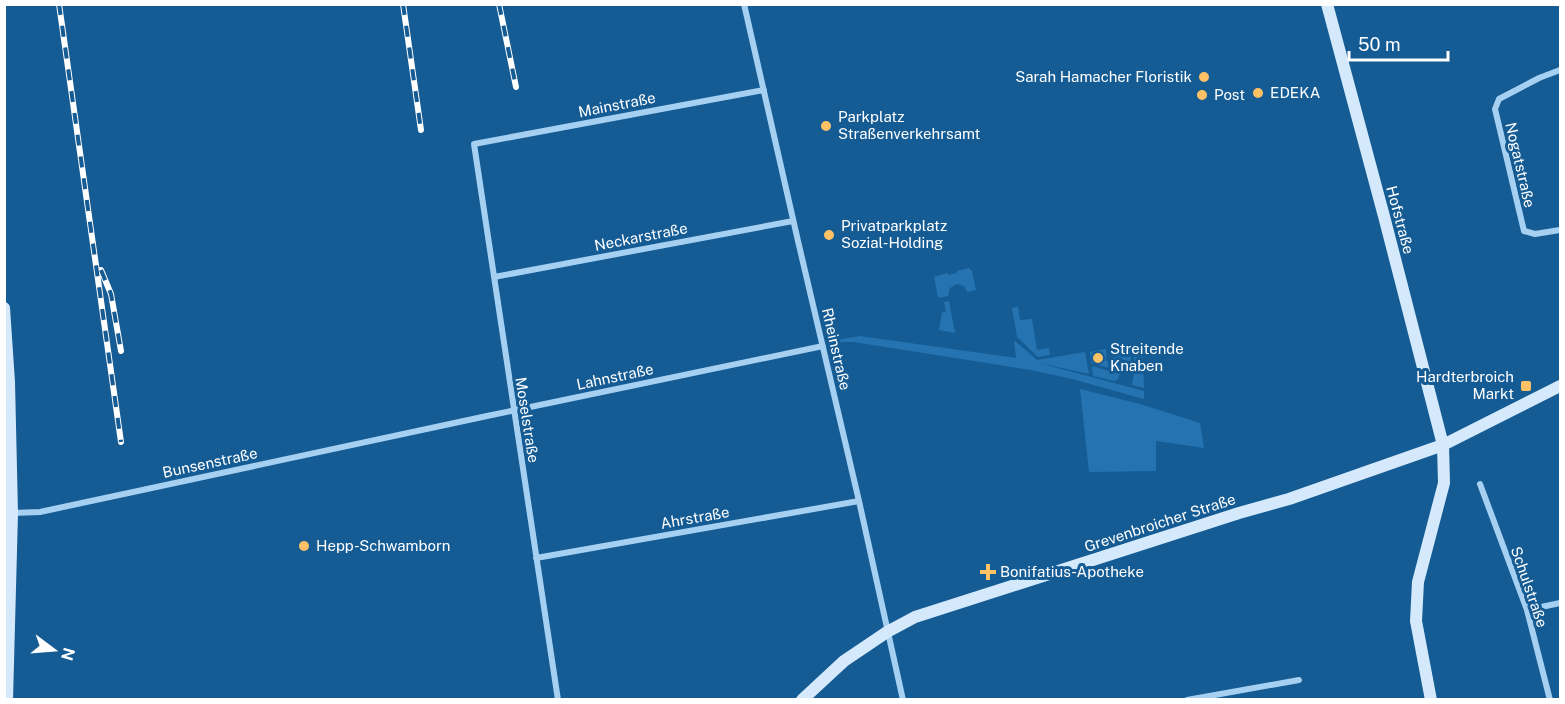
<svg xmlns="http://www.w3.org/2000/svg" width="1565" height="704" viewBox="0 0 1565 704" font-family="'Public Sans',sans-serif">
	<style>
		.green { fill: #2574b1 }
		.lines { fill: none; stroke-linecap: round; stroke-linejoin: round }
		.street { stroke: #a5d0f1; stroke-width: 6 }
		.secondary { stroke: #d4eafc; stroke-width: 12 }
		.rail-casing { stroke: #fff; stroke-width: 6 }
		.rail { stroke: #155b94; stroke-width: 4; stroke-dasharray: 11; stroke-linecap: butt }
		.poi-dot { fill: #ffc166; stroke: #155b94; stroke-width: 2 }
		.labels { text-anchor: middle; stroke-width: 6; stroke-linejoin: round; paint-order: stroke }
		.poi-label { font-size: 15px; fill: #fff; stroke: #155b94; text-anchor: start }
		.street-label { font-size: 15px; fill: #fff; stroke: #155b94 }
	</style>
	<rect width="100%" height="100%" fill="#155b94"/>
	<path class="green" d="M969,268l3,3 4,19 -9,2 -3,-6 -7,-2 -7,4 -2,8 -10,2 -4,-21 14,-4v2l9,-2v-2z
		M949,301l6,32 -16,-3 3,-17 4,-2 -2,-9z
		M1018,307l2,13 12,-1 5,31 12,-2 1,7 -12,2 -21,-20 -5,-29z
		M860,336l156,22 -2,-17h1l22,19 48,-8 4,22 -50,-11 105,28v8l-72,-20 -41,-9 -177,-28h-17v-2z
		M1142,343l2,45 -12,-3 3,-18 -3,-22z
		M1129,345l3,23 -1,5 -18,-5 -2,-8h2v-6h-2l-2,-6z
		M1106,349v12h2l1,7 -18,-5 -1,-11z
		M1092,366l28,8 -2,5 -3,2 -22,-5z
		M1080,389l60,15 60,19 4,25 -48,-7v30l-67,1z"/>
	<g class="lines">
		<path class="street" d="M744,4l54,237 61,260 44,199
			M1560,70l-21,8 -40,21 -4,10 29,122 11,3 25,-4
			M494,277l299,-56
			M1480,484l47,126 23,90
			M12,513l28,-1 447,-96 336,-70
			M536,558l323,-57
			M1527,610l33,-7
			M558,700l-84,-556 290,-54
			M1187,700l112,-20"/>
		<path class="secondary" d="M1327,4l58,216 58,225 1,38 -26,99 -2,39 15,79
			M4,308l5,74 3,131 -5,187
			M802,700l42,-39 43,-29 28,-15 324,-104 50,-14 154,-54 117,-59"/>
		<defs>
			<path id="rail" d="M59,4l62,438
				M403,4l18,126
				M499,4l17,83
				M101,270l10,24 10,57"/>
		</defs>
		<use href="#rail" class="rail-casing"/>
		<use href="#rail" class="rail"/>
	</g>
	<g class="poi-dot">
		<circle cx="1204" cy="77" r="6"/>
		<circle cx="1258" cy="93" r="6"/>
		<circle cx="1202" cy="95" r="6"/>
		<circle cx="826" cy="126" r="6"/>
		<circle cx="829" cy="235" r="6"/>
		<circle cx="1098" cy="358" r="6"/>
		<rect x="1520" y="380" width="12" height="12" rx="3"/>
		<circle cx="304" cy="546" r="6"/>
		<path d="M985 563h6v6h6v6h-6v6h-6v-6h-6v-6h6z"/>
	</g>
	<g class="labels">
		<g class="poi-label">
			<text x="1192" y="82" text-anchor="end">Sarah Hamacher Floristik</text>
			<text x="1270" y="98">EDEKA</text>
			<text x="1214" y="100">Post</text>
			<text x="838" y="122">Parkplatz<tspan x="838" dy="17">Straßenverkehrsamt</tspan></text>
			<text x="841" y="231">Privatparkplatz<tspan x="841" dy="17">Sozial-Holding</tspan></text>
			<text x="1110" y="354">Streitende<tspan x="1110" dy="17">Knaben</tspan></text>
			<text x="1514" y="382" text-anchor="end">Hardterbroich<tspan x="1514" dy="17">Markt</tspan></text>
			<text x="316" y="551">Hepp-Schwamborn</text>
			<text x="1000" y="577">Bonifatius-Apotheke</text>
		</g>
		<g class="street-label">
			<text transform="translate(617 105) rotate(-11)" y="5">Mainstraße</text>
			<text transform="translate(1520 165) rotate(77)" y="5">Nogatstraße</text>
			<text transform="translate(1400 220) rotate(75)" y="5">Hofstraße</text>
			<text transform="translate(641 237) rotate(-11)" y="5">Neckarstraße</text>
			<text transform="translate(836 349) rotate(77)" y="5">Rheinstraße</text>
			<text transform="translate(615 377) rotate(-12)" y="5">Lahnstraße</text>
			<text transform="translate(527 420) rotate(81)" y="5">Moselstraße</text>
			<text transform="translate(210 463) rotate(-12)" y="5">Bunsenstraße</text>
			<text transform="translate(695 518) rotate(-10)" y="5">Ahrstraße</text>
			<text transform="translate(1160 523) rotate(-18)" y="5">Grevenbroicher Straße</text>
			<text transform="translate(1529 587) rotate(71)" y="5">Schulstraße</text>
		</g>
	</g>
	<rect width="1565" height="704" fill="none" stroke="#ffffff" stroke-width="12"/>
	<g transform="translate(54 650) rotate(106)" stroke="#155b94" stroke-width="4.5" paint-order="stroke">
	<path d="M0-4.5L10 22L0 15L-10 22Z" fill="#ffffff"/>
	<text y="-9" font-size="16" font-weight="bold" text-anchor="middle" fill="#ffffff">N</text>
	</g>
	<path d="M1349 51v9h99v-9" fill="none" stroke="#ffffff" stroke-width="3"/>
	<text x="1358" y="51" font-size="18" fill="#ffffff" stroke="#155b94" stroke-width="4.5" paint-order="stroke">50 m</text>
</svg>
